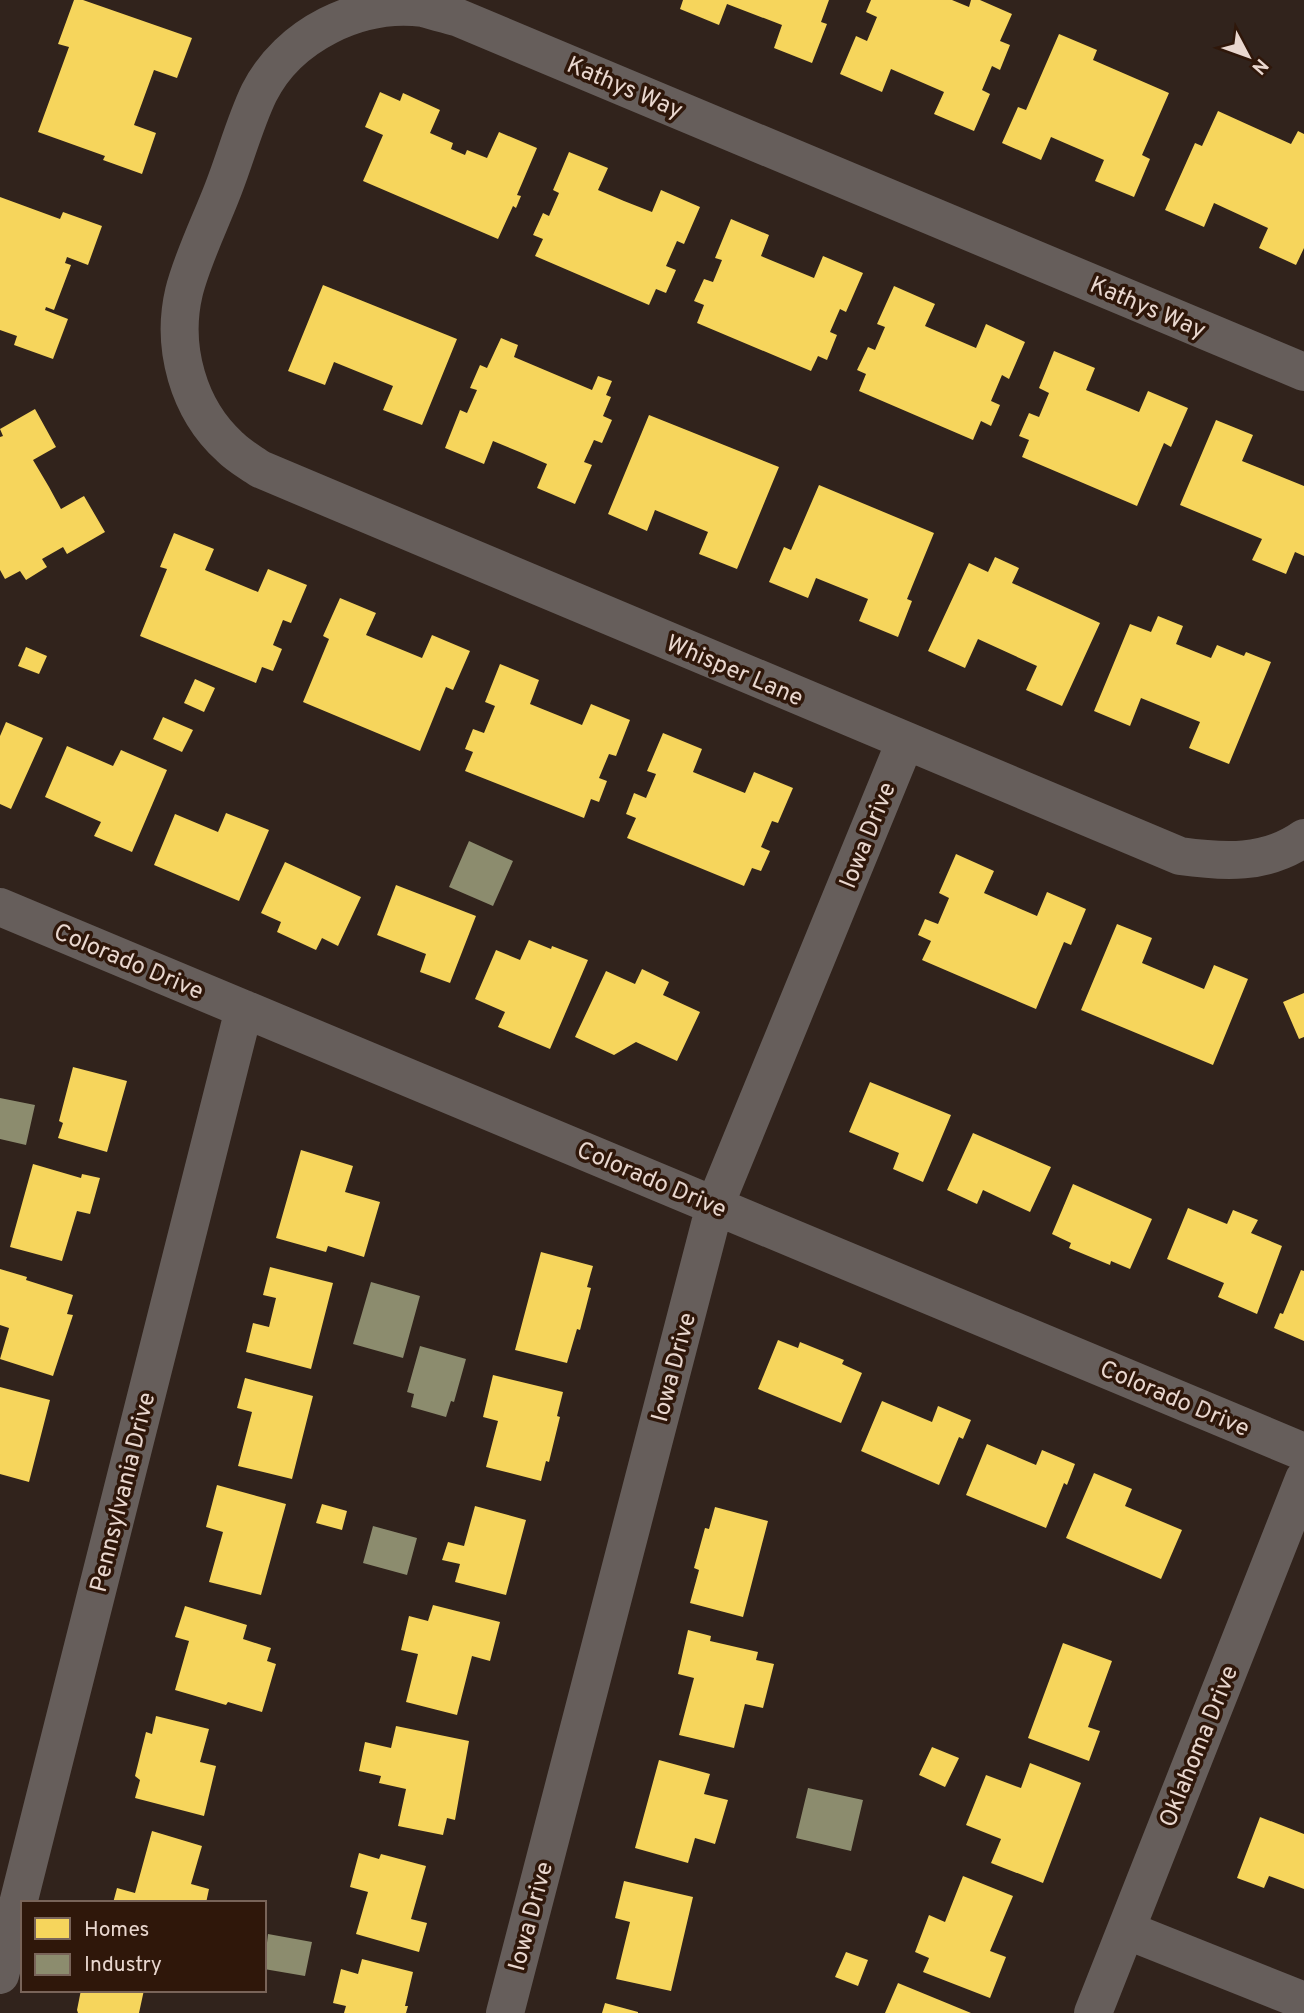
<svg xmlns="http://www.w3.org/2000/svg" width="1304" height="2013" viewBox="0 0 1304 2013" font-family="Overpass,sans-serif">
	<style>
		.homes { fill: #f6d55c }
		.industry { fill: #8c8c6e }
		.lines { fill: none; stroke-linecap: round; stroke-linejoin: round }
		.minor { stroke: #665e5b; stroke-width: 38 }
		.labels { text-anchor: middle; stroke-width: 7; stroke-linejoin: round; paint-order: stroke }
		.street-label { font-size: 24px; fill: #e9d7cf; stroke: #2f170a }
	</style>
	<rect width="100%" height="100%" fill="#31231c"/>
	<path class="homes" d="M74,0h9l109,38 -15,40 -23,-8 -20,55 22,8 -14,41 -39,-14 2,-4 -67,-24 31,-85 -11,-3z
		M683,0h146l-8,22 6,2 -15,39 -38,-15 8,-23 -55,-21 -8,21 -39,-16z
		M871,0h81l17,7 2,-7h9l32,14 -12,27 10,4 -10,25 -8,-4 -10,24 8,4 -16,37 -40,-17 10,-22 -53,-23 -9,23 -42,-18 16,-38 11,5 10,-24 -11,-5z
		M1059,34l38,16 -4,10 76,33 -27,62 8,4 -16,38 -39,-16 9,-21 -53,-23 -10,23 -39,-17 16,-36 8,3z
		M380,92l20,9 3,-8 37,17 -10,23 23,10 -2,6 14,6 2,-5 20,8 12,-26 38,16 -20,47 4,1 -5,12 -3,-2 -15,33 -135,-58 20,-46 -18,-8z
		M1218,111l73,33 7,-13 6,3v114l-8,17 -37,-17 9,-20 -54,-25 -10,24 -39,-17 30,-67 7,3z
		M569,152l39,16 -10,22 26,11 28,11 9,-22 39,17 -16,37 -7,-3 -11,25 10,4 -10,23 -10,-4 -7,16 -114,-49 8,-17 -10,-4 10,-22 6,3 10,-23 -6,-3z
		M0,197l60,22 3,-7 39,14 -14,39 -21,-8 -2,6 6,2 -17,45 -8,-3 -1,3 23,9 -15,40 -39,-14 3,-9 -17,-6z
		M731,219l38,16 -8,21 53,22 9,-22 40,17 -17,39 -6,-3 -10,23 7,3 -10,25 -9,-4 -7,15 -114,-48 7,-18 -10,-4 10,-22 9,3 9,-22 -7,-2z
		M323,285l134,54 -35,86 -39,-15 10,-24 -59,-24 -9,23 -37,-14z
		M894,286l41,18 -10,22 51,22 10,-24 39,18 -16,37 -7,-4 -11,26 9,4 -9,21 -10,-5 -8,19 -114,-49 7,-17 -9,-4 11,-23 7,3 10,-23 -8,-3z
		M501,338l17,7 -4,12 78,33 6,-14 14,5 -6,14 5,2 -8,19 9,4 -10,23 -8,-3 -10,22 8,3 -17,39 -38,-16 10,-24 -25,-11 -29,-12 -9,23 -39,-16 15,-38 7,3 10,-23 -7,-2 10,-23 7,3z
		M1054,351l41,17 -9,22 27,11 26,11 9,-21 40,17 -17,39 -7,-4 -27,63 -115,-49 7,-17 -10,-4 10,-23 10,4 10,-24 -10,-5z
		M35,409l21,38 -23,13 16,27 12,22 23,-13 21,36 -38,22 -4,-7 -21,12 5,8 -21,13 -6,-9 -15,8 -5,-9v-133l3,-1 -3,-7z
		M649,415l130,52 -42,102 -38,-15 9,-22 -53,-22 -8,21 -39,-17z
		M1216,420l37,15 -11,26 62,25v70l-9,-4 -9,22 -34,-14 10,-21 -82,-34z
		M819,485l115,48 -27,66 5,2 -14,36 -39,-16 9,-22 -52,-21 -8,20 -39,-16 15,-35 7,3z
		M174,533l40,16 -9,21 53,22 10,-23 39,16 -16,38 -8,-3 -10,25 9,4 -9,22 -11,-4 -6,16 -116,-47 27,-67 -7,-2z
		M995,557l24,11 -7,15 88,40 -38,83 -36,-16 11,-24 -59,-27 -13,29 -37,-17 41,-88 19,9z
		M340,598l36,15 -10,22 56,23 10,-23 38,16 -17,39 -7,-3 -26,64 -117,-49 26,-63 -6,-3z
		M1158,616l25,10 -7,18 35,14 6,-13 27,11 2,-4 25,10 -42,102 -40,-16 11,-26 -59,-24 -11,28 -36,-15 36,-87 21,8z
		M26,647l21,9 -8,18 -21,-8z
		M500,664l39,16 -9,24 52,21 9,-21 39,16 -14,36 -7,-2 -10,24 8,3 -8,21 -8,-3 -7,19 -119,-47 8,-19 -8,-3 8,-20 11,4 11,-27 -10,-4z
		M195,679l20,9 -11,24 -20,-9z
		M163,717l30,13 -11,22 -29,-13z
		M6,722l37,16 -32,71 -11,-5v-68z
		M663,733l39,16 -9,23 52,21 9,-21 39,16 -15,35 -6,-2 -11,26 9,4 -9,20 -9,-3 -8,18 -117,-48 9,-20 -10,-4 8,-21 12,5 10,-24 -9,-3z
		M67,746l46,20 8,-16 46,20 -35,82 -38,-16 7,-14 -56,-25z
		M226,813l43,17 -30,71 -85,-36 21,-51 43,18z
		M956,854l38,17 -10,22 53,23 10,-24 39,17 -15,36 -7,-3 -28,67 -114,-49 9,-19 -13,-6 7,-16 13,5 11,-26 -10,-5z
		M285,862l76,35 -23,49 -16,-8 -6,12 -39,-18 4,-10 -20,-9z
		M396,885l80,31 -26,67 -30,-11 6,-18 -49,-19z
		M1117,924l35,14 -10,25 62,26 10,-24 34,14 -35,86 -132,-55z
		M529,940l22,9 1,-3 36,14 -38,89 -52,-22 7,-15 -30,-13 21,-49 24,10z
		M642,969l27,13 -6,13 37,17 -23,49 -41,-19 -22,13 -39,-18 31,-66 29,13z
		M1304,993v44l-5,2 -16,-37z
		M73,1067l54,14 -20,71 -49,-14 5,-15 -4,-2z
		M870,1082l81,33 -28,67 -30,-13 6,-16 -50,-21z
		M973,1133l78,34 -21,45 -47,-22 -6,14 -30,-14z
		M301,1150l52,16 -8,26 35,10 -16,55 -36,-11 -2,6 -50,-14z
		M33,1164l48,14 1,-4 18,4 -10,36 -13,-3 -15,50 -52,-14z
		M1073,1184l79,35 -22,50 -19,-8 -1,4 -41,-17 2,-5 -19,-9z
		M1188,1208l39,16 6,-14 25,10 -7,13 31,13 -25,68 -39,-17 6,-14 -57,-24z
		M541,1252l52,14 -6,21 4,1 -11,42 -3,-1 -10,34 -52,-13z
		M270,1267l63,16 -22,86 -65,-17 7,-29 16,4 7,-29 -13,-3z
		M0,1269l27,8 -1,3 47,15 -6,19 6,1 -20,61 -53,-17 9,-31 -9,-3z
		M1301,1270l3,1v70l-30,-13 6,-15 3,1z
		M778,1340l20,8 2,-6 44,18 -2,4 20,9 -21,50 -83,-34z
		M493,1375l70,17 -6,24 3,1 -11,45 -3,-1 -5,20 -55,-14 12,-46 -15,-4z
		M245,1378l68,18 -21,83 -54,-13 14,-54 -15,-4z
		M0,1387l50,13 -21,82 -29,-8z
		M882,1401l50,21 6,-16 33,14 -8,19 -4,-2 -20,48 -78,-34z
		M987,1444l49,21 6,-15 33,14 -8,21 -3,-2 -18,45 -80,-33z
		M1094,1473l38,16 -7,17 57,24 -21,49 -95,-41z
		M217,1485l69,19 -25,91 -52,-13 14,-50 -17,-5z
		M322,1504l25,7 -5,19 -26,-7z
		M475,1506l51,14 -20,75 -51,-13 5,-18 -18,-4 6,-18 16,4z
		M715,1507l53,14 -25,96 -53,-14 9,-33 -5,-2 11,-40 4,1z
		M433,1605l67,17 -10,39 -18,-5 -15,59 -51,-13 12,-48 -17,-4 8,-34 19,5z
		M185,1606l62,19 -4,14 28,9 -4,13 9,3 -14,48 -34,-10 -2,3 -51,-15 14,-49 -14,-4z
		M688,1630l23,6 -1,5 48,11 -2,8 18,4 -11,44 -18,-4 -11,44 -55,-13 15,-57 -16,-4z
		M1063,1643l49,18 -24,66 12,4 -11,30 -61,-23z
		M156,1716l53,13 -9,33 16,4 -12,50 -69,-18 5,-18 -5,-4 11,-44 6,2z
		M396,1726l73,15 -14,79 -8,-2 -4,17 -45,-9 8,-37 -27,-6 2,-7 -22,-5 6,-29 26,6z
		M932,1747l27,11 -14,29 -26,-12z
		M659,1760l51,14 -6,20 24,6 -13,44 -20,-6 -7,25 -53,-15z
		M1030,1763l51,20 -38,100 -52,-20 10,-24 -35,-14 20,-50 35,13z
		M1260,1817l44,17v55l-35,-13 -5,12 -27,-10z
		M152,1831l50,15 -11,38 18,5 -3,14h-93l4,-15 18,5z
		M359,1853l20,6 2,-5 45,12 -15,53 16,4 -8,29 -63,-18 12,-42 -18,-5z
		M963,1876l50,20 -23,55 16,6 -16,41 -67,-26 6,-14 -14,-6 14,-37 16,7z
		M624,1881l69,16 -22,94 -55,-12 14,-57 -15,-4z
		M846,1952l22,8 -10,26 -23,-9z
		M362,1959l51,13 -8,34h3l-2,7h-62l2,-7 -13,-3 8,-34 17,5z
		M898,1983l73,30h-86z
		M81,1990h63l-5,23h-61l-1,-3z
		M605,2003l33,9v1h-36z"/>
	<path class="industry" d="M469,841l44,20 -20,45 -44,-19z
		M0,1098l35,7 -9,40 -26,-6z
		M371,1282l49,14 -17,62 -50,-14z
		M420,1346l46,13 -12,43 -3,-1 -5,16 -35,-10 3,-13 -7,-2z
		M373,1526l44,12 -10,37 -44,-12z
		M808,1788l55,12 -12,51 -55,-13z
		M268,1934l44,8 -7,34 -41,-7z"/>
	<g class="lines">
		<path class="minor" d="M1304,372l-845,-354c-11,-3 -24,-7 -36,-10 -64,-8 -135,27 -164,85 -14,29 -23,63 -35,94 -12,32 -32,72 -40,105 -13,55 4,117 46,155 9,9 20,15 30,22l920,387c43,6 86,9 124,-18
			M0,907l1304,545
			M1126,1930l178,71
			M0,1975l244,-966
			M505,2013l210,-808 190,-463
			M1093,2013l211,-534"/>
	</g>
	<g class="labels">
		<g class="street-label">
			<text transform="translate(625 87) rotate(23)" y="8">Kathys Way</text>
			<text transform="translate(1148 307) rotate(23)" y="8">Kathys Way</text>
			<text transform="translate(735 670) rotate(23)" y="8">Whisper Lane</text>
			<text transform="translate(867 835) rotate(-68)" y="8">Iowa Drive</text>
			<text transform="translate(129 961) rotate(23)" y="8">Colorado Drive</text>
			<text transform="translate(652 1179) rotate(23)" y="8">Colorado Drive</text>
			<text transform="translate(673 1367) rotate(-75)" y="8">Iowa Drive</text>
			<text transform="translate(1175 1398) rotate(23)" y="8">Colorado Drive</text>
			<text transform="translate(122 1492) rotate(-76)" y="8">Pennsylvania Drive</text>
			<text transform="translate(1198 1746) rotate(-68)" y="8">Oklahoma Drive</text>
			<text transform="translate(530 1916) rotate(-75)" y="8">Iowa Drive</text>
		</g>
	</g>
	<rect x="21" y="1901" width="245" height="91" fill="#2f170a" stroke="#796459" stroke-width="2"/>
	<rect x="35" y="1918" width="35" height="21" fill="#f6d55c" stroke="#796459" stroke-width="2"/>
	<text x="84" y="1936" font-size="21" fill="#e9d7cf">Homes</text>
	<rect x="35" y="1954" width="35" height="21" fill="#8c8c6e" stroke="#796459" stroke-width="2"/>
	<text x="84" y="1971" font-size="21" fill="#e9d7cf">Industry</text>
	<g transform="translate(1248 56) rotate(131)" stroke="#2f170a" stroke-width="5" paint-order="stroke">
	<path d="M0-5L12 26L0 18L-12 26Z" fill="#e9d7cf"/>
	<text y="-10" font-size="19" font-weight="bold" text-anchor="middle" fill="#e9d7cf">N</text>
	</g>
</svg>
